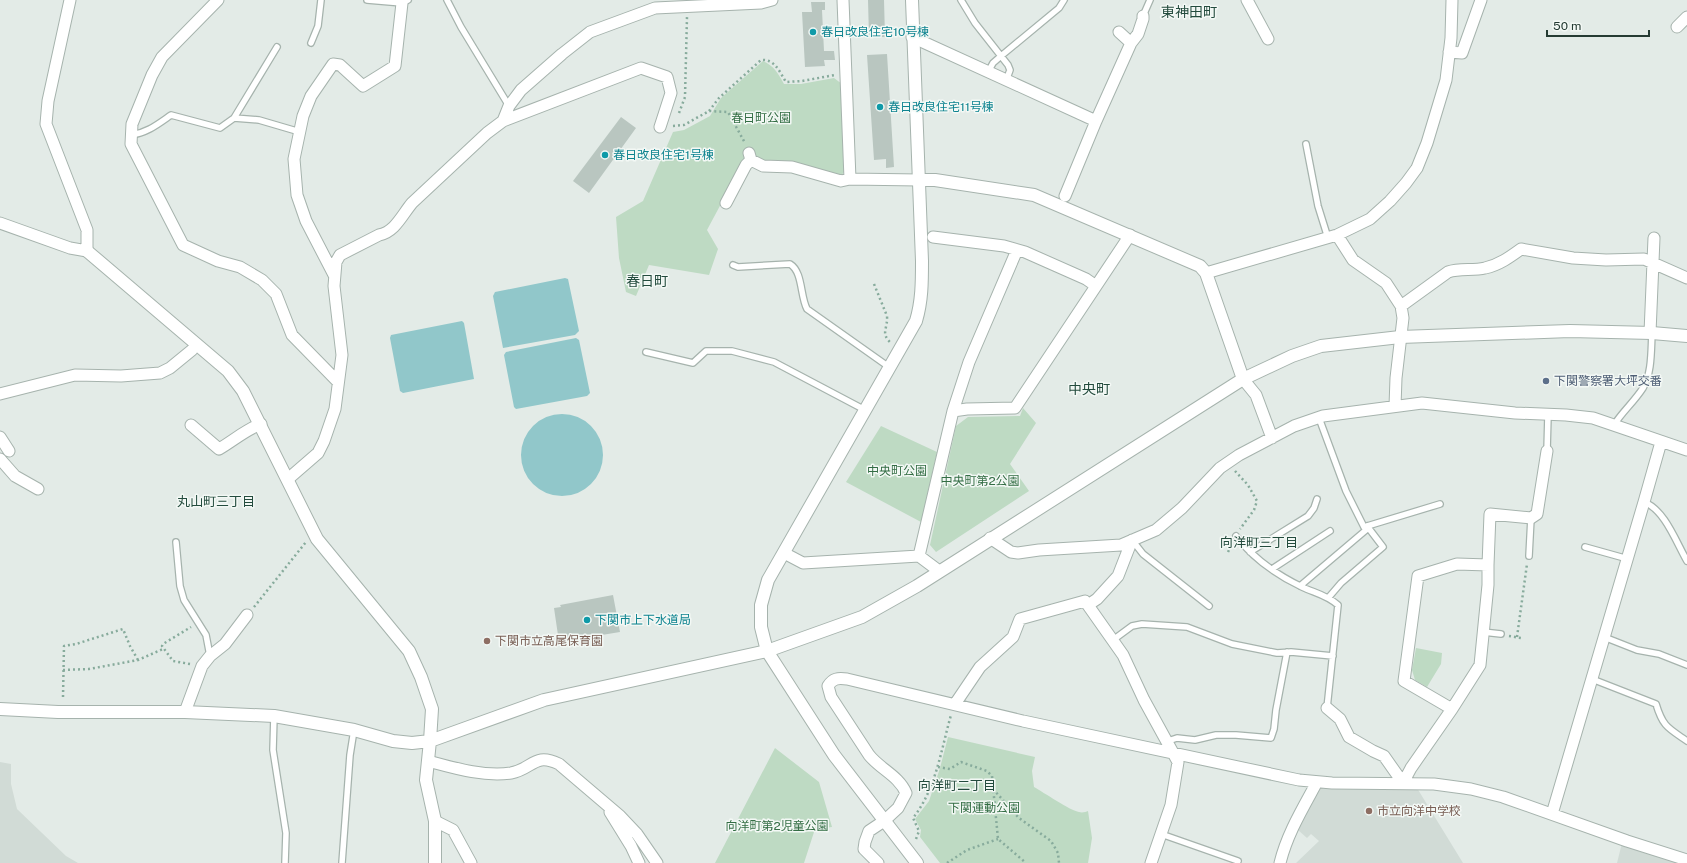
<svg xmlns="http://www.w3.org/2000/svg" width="1687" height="863" viewBox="0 0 1687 863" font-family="'Public Sans','Noto Sans JP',sans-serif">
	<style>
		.built { fill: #d1dbd6 }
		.green { fill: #bedac3 }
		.water { fill: #91c7ca }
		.building { fill: #b9c6c0 }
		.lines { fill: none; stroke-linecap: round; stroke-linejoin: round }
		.service-casing { stroke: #a6b3ad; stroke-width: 8 }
		.minor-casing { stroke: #a6b3ad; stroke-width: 13 }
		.tertiary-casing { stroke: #a6b3ad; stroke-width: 14 }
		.path { stroke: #87ab9c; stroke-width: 2.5; stroke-dasharray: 2 3; stroke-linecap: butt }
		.service { stroke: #fff; stroke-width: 5.5 }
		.minor { stroke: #fff; stroke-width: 11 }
		.tertiary { stroke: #fff; stroke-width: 12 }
		.culture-dot { fill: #0f9aa8; stroke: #f3f8f5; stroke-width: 1.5 }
		.service-dot { fill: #5c6f8a; stroke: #f3f8f5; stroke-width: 1.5 }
		.education-dot { fill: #8d6e63; stroke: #f3f8f5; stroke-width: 1.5 }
		.labels { text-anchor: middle; stroke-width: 3; stroke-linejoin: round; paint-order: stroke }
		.culture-label { font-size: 12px; fill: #0d838f; stroke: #f3f8f5; text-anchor: start }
		.park-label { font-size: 12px; fill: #336d44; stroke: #f3f8f5 }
		.service-label { font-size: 12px; fill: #4e5e75; stroke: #f3f8f5; text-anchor: start }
		.education-label { font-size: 12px; fill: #785e54; stroke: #f3f8f5; text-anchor: start }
		.neighbourhood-label { font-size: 13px; fill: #234b3d; stroke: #f3f8f5 }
		.quarter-label { font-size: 14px; fill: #234b3d; stroke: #f3f8f5 }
	</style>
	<rect width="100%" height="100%" fill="#e3ebe7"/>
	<path class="built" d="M0,729v33l11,2v20l6,25 49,47 12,7h-78z
		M1401,786l16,2 46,75h-167l23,-22 -8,-7 -4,4 -9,-8 18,-37 5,-5z
		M1622,843l13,7 43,13h-61z"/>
	<path class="green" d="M763,61c11,5 15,12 21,23h17l33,-6 8,6 2,88 -3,4 -97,-15 -37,69 11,19 -9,26 -60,-10 -13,31 -10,-4 -7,-34 -3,-41 27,-16 30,-69 11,-2 26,-14 11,-18z
		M1023,408l13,15 -26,41 19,27 -93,61 -6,-7 26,-119 12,-9 52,-1z
		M881,426l56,26 -16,70 -75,-40z
		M1416,648l26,5 -1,11 -14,23 -12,-7 -3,-10z
		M948,737l87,20 -3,14 2,16c9,5 37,24 45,25 3,1 7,0 9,-1l4,27 -4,25h-148l-20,-26 1,-7 -6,-11 14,-18 11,-33z
		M775,748l44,34 13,45 -17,2 -11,34h-89z"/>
	<path class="water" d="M565,278l3,1 11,52 -4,4 -72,13 -10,-52 2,-4z
		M462,321l2,2 10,56 -71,14 -3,-2 -10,-53 1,-3z
		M576,338l3,2 11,53 -3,3 -71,13 -2,-2 -10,-52 2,-3z
		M521 455a41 41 0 1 1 82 0a41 41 0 1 1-82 0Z"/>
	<path class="building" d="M868,0h16l1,37h-16z
		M811,2h14v8h-3l2,41h10l1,9h-11l1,6 -20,1 -3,-55h10z
		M887,54l7,113 -8,1v-9l-12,1 -7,-105z
		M621,117l15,11 -47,65 -16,-12z
		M613,595l7,37 -61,10 -5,-34 7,-1 -1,-2z"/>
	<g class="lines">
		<defs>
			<path id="service" d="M367,0l35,3 6,-3
				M447,0l14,27 48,79
				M961,0l14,23 33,42 2,5 -4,11
				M1143,16l7,-16
				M311,43l7,-17 3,-26
				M988,72l5,-9 8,-7 58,-48 5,-8
				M234,118l25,2 41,12
				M131,135c16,-2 27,-11 40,-20l49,13 14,-10 43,-71
				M1306,144l12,62 10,32
				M733,265l5,2 52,-3c13,8 10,32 17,45l82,58
				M646,352l47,11 13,-12h26l42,11 91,48
				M1319,418l27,73 18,36 76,-23
				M1614,425c8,-13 20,-23 29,-37 9,-15 8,-37 9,-55
				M1547,451l1,-36
				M1644,502c21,8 32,40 43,59
				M1236,536c17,22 41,39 66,51 13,6 25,8 36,18l-11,103
				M1132,540l11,14 66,52
				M176,542l4,44 4,14 22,35 4,21
				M1585,547l43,12
				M1250,552l58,-36 6,-8 3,-9
				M1529,556l2,-38
				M1272,569l58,-38
				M1300,586l66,-56 -2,-3
				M1329,597l12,-14 42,-36 -16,-21
				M1483,632l18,2
				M1604,637l33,13 22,4 28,11
				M1113,640l19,-14 10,-2 45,3 45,17 45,9 14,-1 42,4
				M1592,679l64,25c7,23 12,24 31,37
				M274,716l-1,34 13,83 -1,30
				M1168,741l9,-3 18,2 21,-5h20l35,3 3,-9 2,-19 11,-58
				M1161,834l77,27
				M342,863l8,-108 4,-25"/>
			<path id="minor" d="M218,0l-56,57 -10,18 -20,49 -1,20 52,101 35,16 22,6 22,13 14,14 16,41 46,47
				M843,0l7,179
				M1247,0l21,39
				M1677,27l10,-10
				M912,37l184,84
				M1131,43l7,-9 5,-15v-3
				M1449,52l13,1 19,-53
				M503,121l6,-15 12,-16 41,-36 28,-22 65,-24 106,-5 11,-3
				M749,153l2,7 12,6 29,1 49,14 9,-2 69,1
				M1065,196l31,-75 35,-78 -12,-11
				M726,203l20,-38 5,-5
				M0,223l70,25 17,3v-21l-41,-106 2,-23 22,-101
				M1337,235l16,25 33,23 15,23 2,12 -7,60 -1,28
				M933,237l71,9 21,6 61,27 10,7
				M1206,273l131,-38 33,-16 20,-18 16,-18 11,-15 10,-25 19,-63 5,-42 1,-38
				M334,275l-28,-54 -9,-26 -3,-36 9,-43 8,-20 22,-32 7,1 23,21 32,-20 7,-63
				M1401,306l47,-34c12,-4 25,-1 37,-4 14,-3 25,-11 36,-19l52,9 33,2 38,-1 43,19
				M1650,333l4,-95
				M1243,379l13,16 16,43
				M0,394l75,-19 46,1 39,-3 10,-5 22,-18
				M953,411l14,-2 48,-1 115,-173
				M191,425l28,24c14,-8 26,-19 42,-25
				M0,437l9,14
				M0,459l15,17 23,13
				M288,479l30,-26 6,-12 11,-32 7,-54 -8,-69 2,-24 4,-7 39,-20c16,-3 23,-20 33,-32l75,-70 16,-12 138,-53 26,9 4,16 -11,34
				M990,538l21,14 7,1 21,-3 82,-5 35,-15 26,-22 38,-40 19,-13 55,-29 29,-10 99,-13 93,10 51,2 27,3 94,32
				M784,553l19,10 116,-7 20,15
				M919,556l34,-145 16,-49 48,-112
				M1488,565l2,-51 41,4 6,-4 10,-63
				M1088,605l9,-6 21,-23 14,-36
				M955,704l25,-37 33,-30 7,-18 65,-18 38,54 21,45 34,62 -7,43 -20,58
				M1327,708l13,11 9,18 24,14 11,5 19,27
				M185,712l17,-46 8,-10 15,-12 22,-29
				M428,761c26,7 56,16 83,12 22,-4 23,-21 48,-9l61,52 17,18 20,29
				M1403,783l8,-15 41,-59 28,-44 8,-80v-20l-31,-1 -39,12 -14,105 48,28
				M610,812l21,34 8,17
				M1552,814l92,-312 17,-60
				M435,821l18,9 18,33
				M878,863l-14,-14 1,-7 4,-11 15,-10 14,-13 8,-15c-7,-17 -26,-24 -37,-38l-38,-58 -3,-11c5,-8 10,-8 19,-7l176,42 276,59 33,3 102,1 37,5 32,8 124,44 60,19
				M1280,863c7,-29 23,-55 37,-81"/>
			<path id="tertiary" d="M912,0l10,261c0,21 0,40 -6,60l-148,259 -7,25v22l6,24 67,104 83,108
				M919,180h16l99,15 166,71 6,7 37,106
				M87,251l141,120 15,20 74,148 92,112 12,26 11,32 -2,32 -4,39 9,41v42
				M0,709l58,3h127l89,4 80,14 39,11 19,2 18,-2 114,-41 223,-49 95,-34 55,-31 326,-207 49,-23 29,-10 79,-9 170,-6 82,2 35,3"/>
		</defs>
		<use href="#service" class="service-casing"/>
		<use href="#minor" class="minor-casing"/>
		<use href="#tertiary" class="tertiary-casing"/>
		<path class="path" d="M709,111l10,-13 42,-38c14,-1 18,11 25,22l16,-1 33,-6
			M679,113l6,-16 2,-80
			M673,126l11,-1 25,-14 19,1 17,31
			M874,284l13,32c1,13 -7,17 4,27
			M1235,471l13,14 9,16 -3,9 -14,19
			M1228,552l4,-8
			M254,607l52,-65
			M1509,636l12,2
			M1517,637l10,-73
			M190,664l-17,-3 -11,-15 1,-2 28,-17
			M63,670l26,-1 49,-9 25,-11
			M63,697l1,-51 12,-2 47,-15 7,17 8,14
			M938,767l12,2 11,-7 26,9 5,5 6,63 28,24
			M993,789l26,29 32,23 7,12 1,10
			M916,839l3,-8 -6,-13c23,-29 28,-68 38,-103
			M947,863l20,-13 31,-11"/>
		<use href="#service" class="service"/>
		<use href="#minor" class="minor"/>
		<use href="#tertiary" class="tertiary"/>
	</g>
	<g class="culture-dot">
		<circle cx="813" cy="32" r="4"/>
		<circle cx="880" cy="107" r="4"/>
		<circle cx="605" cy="155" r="4"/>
		<circle cx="587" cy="620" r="4"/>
	</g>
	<circle class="service-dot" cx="1546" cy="381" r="4"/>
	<g class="education-dot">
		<circle cx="487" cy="641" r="4"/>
		<circle cx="1369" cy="811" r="4"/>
	</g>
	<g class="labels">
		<g class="culture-label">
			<text x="821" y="36">春日改良住宅10号棟</text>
			<text x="888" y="111">春日改良住宅11号棟</text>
			<text x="613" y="159">春日改良住宅1号棟</text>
			<text x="595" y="624">下関市上下水道局</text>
		</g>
		<g class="park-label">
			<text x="761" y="122">春日町公園</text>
			<text x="897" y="475">中央町公園</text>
			<text x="980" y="485">中央町第2公園</text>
			<text x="984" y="812">下関運動公園</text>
			<text x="777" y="830">向洋町第2児童公園</text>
		</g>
		<g class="service-label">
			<text x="1554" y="385">下関警察署大坪交番</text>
		</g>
		<g class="education-label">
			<text x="495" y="645">下関市立高尾保育園</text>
			<text x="1377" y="815">市立向洋中学校</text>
		</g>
		<g class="neighbourhood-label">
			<text x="216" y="506">丸山町三丁目</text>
			<text x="1259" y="547">向洋町三丁目</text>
			<text x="957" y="790">向洋町二丁目</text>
		</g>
		<g class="quarter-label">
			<text x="1189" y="17">東神田町</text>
			<text x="647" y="286">春日町</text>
			<text x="1089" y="394">中央町</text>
		</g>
	</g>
	<path d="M1547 30v6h102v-6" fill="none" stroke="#253b33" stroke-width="2"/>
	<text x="1553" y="30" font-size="12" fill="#253b33" stroke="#f3f8f5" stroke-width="3" paint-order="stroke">50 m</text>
</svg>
